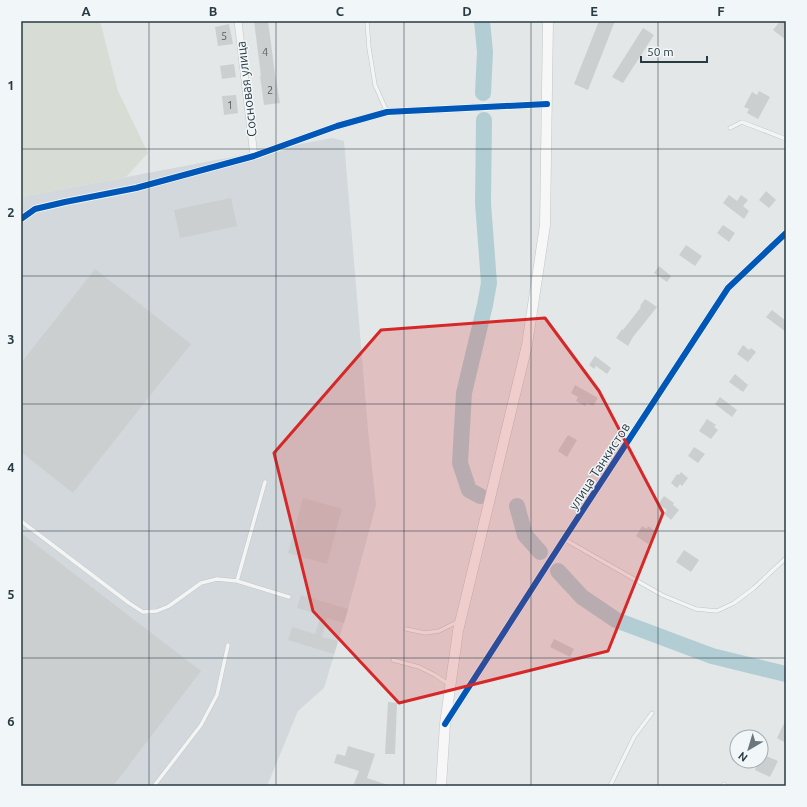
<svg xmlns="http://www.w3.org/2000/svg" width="807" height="807" viewBox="0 0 807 807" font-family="Ubuntu,sans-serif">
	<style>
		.built { fill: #d2d8db }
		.green { fill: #d7ddd4 }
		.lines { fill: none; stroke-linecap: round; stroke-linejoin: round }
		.river { stroke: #b2ced4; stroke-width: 16 }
		.building { fill: #cccfd0 }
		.service-casing { stroke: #c2c5c6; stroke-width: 4.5 }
		.minor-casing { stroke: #c2c5c6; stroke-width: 8 }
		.secondary-casing { stroke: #c2c5c6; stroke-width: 11 }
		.service { stroke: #f3f5f5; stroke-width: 3.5 }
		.minor { stroke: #f3f5f5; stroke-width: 7 }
		.secondary { stroke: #f7f7f7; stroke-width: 10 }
		.cycleway-casing { stroke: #f1f6f8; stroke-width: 8 }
		.cycleway { stroke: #0057b8; stroke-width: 6 }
		.marked { fill: #d62828; fill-opacity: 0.2; stroke: #d62828; stroke-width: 3; stroke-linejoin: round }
		.grid { fill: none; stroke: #293b42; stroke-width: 1; stroke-opacity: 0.55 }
		.labels { text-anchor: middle; stroke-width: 3; stroke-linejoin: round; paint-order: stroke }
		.number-label { font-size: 11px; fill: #526166 }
		.street-label { font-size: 13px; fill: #293b42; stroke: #f1f6f8 }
		.neatline { fill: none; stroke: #293b42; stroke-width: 1.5 }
		.grid-label { font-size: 13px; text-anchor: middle; font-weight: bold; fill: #293b42 }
	</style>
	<rect width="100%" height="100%" fill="#e4e7e8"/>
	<path class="built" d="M332,138l12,3 24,289 8,75 -28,104 -24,79 -26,23 -31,75h-246v-589z"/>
	<path class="green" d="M21,21h79l18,70 30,62 -22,24 -105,20z"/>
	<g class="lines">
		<path class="river" d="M482,21l3,31 -2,41
			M480,496l-11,-6 -9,-27 4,-70 21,-88 4,-22 -6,-80 1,-83
			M517,506l8,29 15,17
			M558,571l24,26 34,23 96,36 74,18"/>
	</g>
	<path class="building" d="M254,21h14l7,53 5,29 -16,2 -4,-29h1z
		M599,21h16l-27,69 -14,-6z
		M780,21h6v19l-13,-10z
		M229,24l4,20 -15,2 -3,-19z
		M643,28l11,7 -31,48 -11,-6z
		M234,64l2,13 -14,2 -2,-13z
		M759,91l11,6 -12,22 -11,-6 2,-4 -5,-2 8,-15 5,3z
		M236,95l2,18 -14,2 -2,-19z
		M766,191l10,9 -7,8 -10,-8z
		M729,195l8,6 4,-6 7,5 -5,6 6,5 -5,8 -21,-16z
		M231,198l6,28 -57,12 -6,-28z
		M723,225l12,8 -6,9 -12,-9z
		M686,245l16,11 -7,10 -16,-11z
		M659,266l12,10 -4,6 -13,-9z
		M95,269l96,75 -118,149 -52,-41v-89z
		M645,299l12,8 -24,30 -5,9 -12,-8 6,-9 1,1 18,-23 -1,-1z
		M772,310l14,11v11l-20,-15z
		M743,345l6,5 2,-2 5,4 -8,10 -11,-8z
		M595,356l16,12 -4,6 -11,-8 -2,3 -5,-4z
		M735,374l13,11 -5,7 -14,-10z
		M575,385l23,13 -5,8 -6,-3 -2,3 -9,-5 2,-4 -7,-4z
		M720,397l17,13 -5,7 -17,-13z
		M707,419l9,6 -2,2 4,3 -7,9 -12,-8z
		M568,435l9,5 -10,17 -9,-6z
		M694,447l11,7 -7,9 -10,-7z
		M681,472l7,6 -6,8 -2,-2 -3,4 -6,-5 6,-9 2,1z
		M664,496l10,7 -1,2 6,5 -8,10 -7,-6 3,-4 -9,-6z
		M303,498l39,11 -15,55 -39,-11z
		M642,526l5,3 1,-3 8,6 -8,12 -12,-8z
		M21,533l180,138 -88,115h-92z
		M684,550l15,10 -8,12 -15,-10z
		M301,595l47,14 -4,14 -17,-5 -5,19 16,4 -4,13 -46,-14 4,-13 23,7 6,-19 -24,-7z
		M554,639l20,10 -4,8 -20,-10z
		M388,702l9,1 -2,51h-10z
		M786,719v24l-9,-5z
		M348,746l27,8 -8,24 21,7v1h-35l6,-15 -25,-8 3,-9 8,2z
		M762,754l16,7 -8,16 -15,-7 4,-9h2z"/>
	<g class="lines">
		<defs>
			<path id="service" d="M367,21l2,27 6,37 12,27
				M730,128l12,-6 44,17
				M21,521l108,82 14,9 14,-1 12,-5 32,-23 16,-4 20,2 52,16
				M564,539l98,56 34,14 21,2 17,-8 20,-15 32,-30
				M237,581l28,-99
				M406,629l19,4 14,-2 18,-9
				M393,660l26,7 16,8 15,10
				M154,786l47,-61 16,-30 11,-50
				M610,786l24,-49 18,-24
				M723,786l1,-2"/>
			<path id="minor" d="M238,21l16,135
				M21,219l14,-10 30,-7 71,-14 118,-32 83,-30 50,-14 160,-8
				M446,723l118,-184 164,-251 58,-55"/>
			<path id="secondary" d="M441,786l4,-62 13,-93 69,-286 18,-120 3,-204"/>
		</defs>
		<use href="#service" class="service-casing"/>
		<use href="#minor" class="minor-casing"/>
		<use href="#secondary" class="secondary-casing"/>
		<use href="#service" class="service"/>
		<use href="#minor" class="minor"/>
		<use href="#secondary" class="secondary"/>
		<defs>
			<path id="cycleway" d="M21,219l14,-10 30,-7 71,-14 118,-32 83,-30 50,-14 160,-8
				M445,724l119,-185 164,-251 58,-55"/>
		</defs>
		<use href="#cycleway" class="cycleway-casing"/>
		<use href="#cycleway" class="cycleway"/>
	</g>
	<path class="marked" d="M545,318l54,73 64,122 -55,138 -209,52 -86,-92 -39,-158 107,-123z"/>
	<path class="grid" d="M149,21v765M276,21v765M404,21v765M531,21v765M658,21v765M21,149h765M21,276h765M21,404h765M21,531h765M21,658h765"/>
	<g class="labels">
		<g class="number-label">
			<text x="224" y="40">5</text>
			<text x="265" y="56">4</text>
			<text x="270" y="94">2</text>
			<text x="230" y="109">1</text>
		</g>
		<g class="street-label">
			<text transform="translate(246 89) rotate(-97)" y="5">Сосновая улица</text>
			<text transform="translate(599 466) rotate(-57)" y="5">улица Танкистов</text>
		</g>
	</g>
	<rect width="807" height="807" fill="none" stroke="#f1f6f8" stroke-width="44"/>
	<g transform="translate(749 749) rotate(218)"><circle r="19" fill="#f1f6f8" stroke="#a1abaf"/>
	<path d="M0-3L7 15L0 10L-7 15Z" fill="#6a777c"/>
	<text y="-6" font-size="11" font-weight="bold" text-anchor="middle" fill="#293b42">N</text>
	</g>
	<path d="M641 56v6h66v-6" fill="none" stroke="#293b42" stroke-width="2"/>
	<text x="647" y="56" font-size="12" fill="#293b42" stroke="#f1f6f8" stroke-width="3" paint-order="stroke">50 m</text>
	<rect x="22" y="22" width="763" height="763" class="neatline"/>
	<g class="grid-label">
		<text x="86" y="16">A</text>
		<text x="213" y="16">B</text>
		<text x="340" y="16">C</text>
		<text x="467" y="16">D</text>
		<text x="594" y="16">E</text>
		<text x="721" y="16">F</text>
		<text x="11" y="90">1</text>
		<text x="11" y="217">2</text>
		<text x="11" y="344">3</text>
		<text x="11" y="472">4</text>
		<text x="11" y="599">5</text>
		<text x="11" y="726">6</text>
	</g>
</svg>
